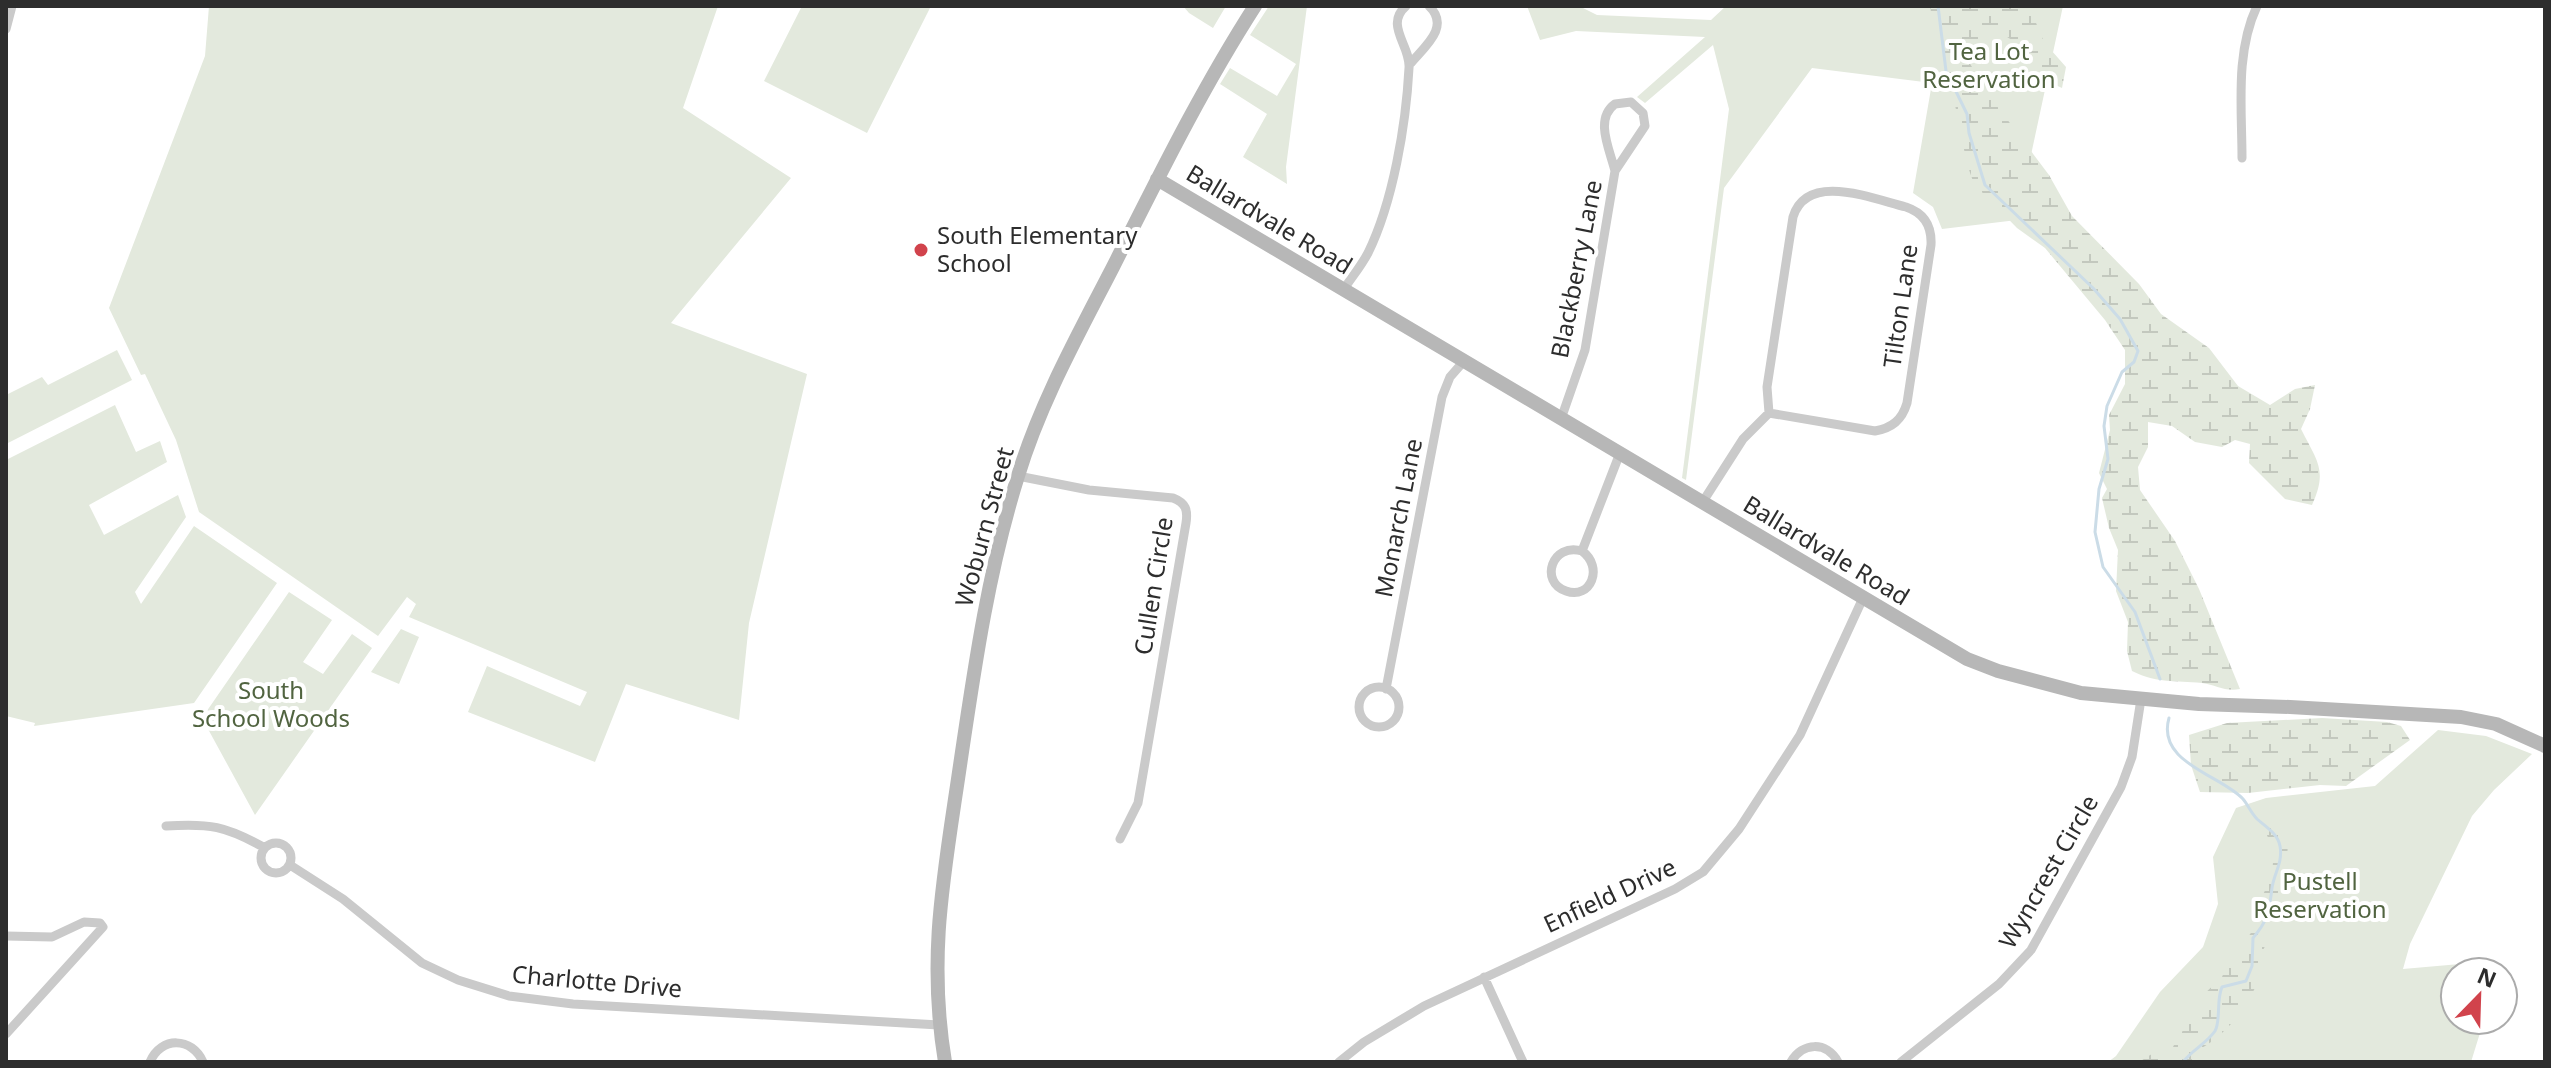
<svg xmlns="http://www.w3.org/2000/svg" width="2551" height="1068" viewBox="0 0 2551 1068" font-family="'Noto Sans',sans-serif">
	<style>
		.green { fill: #e3e9dd }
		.wetland { fill: url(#wetland-marsh) }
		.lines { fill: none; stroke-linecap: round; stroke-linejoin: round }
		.stream { stroke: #cbdce7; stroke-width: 3 }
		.street { stroke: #cacaca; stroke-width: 9 }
		.secondary { stroke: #b7b7b7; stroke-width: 14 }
		.poi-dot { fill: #d1434c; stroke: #fff; stroke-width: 3 }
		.labels { text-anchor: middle; stroke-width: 8; stroke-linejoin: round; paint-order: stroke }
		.park-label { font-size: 24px; fill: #516440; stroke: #fff }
		.street-label { font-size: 24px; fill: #2d2d2d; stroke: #fff }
		.poi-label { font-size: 24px; fill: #2d2d2d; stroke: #fff; text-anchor: start }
	</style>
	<defs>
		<pattern id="wetland-marsh" width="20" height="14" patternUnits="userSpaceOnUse" patternTransform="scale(2)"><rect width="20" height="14" fill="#e3e9dd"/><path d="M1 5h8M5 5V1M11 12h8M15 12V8" fill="none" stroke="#c3c8be"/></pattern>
	</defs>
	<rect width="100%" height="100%" fill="#fff"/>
	<path class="green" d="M209,6h509l-35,102 108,70 -120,145 136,51 -58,249 -10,97 -113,-36 -31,78 -127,-50 19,-46 93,40 7,-14 -178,-75 7,-13 -9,-7 -29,39 -179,-124 -23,-72 -31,-66 -4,1 -32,-67 96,-252z
		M802,6h129l-64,127 -103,-52z
		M1183,6h43l-13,22 -24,-15z
		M1269,6h38l-21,161 1,17 -44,-27 24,-43 -47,-30 10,-16 47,28 19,-32 -46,-29z
		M1527,6h52l18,9 114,5 15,-14h337l-46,214 -75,9 -9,-22 -20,-14 19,-110 -120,-15 -88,120 -38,292 -4,-2 47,-369 -16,-64 -68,58 -8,-6 68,-60 -129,-6 -36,9z
		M117,350l15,30 -126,64v-49l36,-18 6,8z
		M115,405l21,47 24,-11 7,21 -78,43 15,30 74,-40 8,22 -51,75 6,12 53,-78 83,57 -83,120 -160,23 1,-3 -29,-7v-256z
		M289,592l43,28 -29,42 20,12 29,-40 20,14 -117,167 -53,-97z
		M401,629l18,8 -20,47 -28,-12z
		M2438,730l48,6 46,18 -38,36 -22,26 -62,128 -7,25 91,-8 1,11h-40v48h29l-13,42h-363l8,-6 44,-64 43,-45 15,-43 -5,-47 23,-49 30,-10 109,-12z"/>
	<path class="wetland" d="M1930,6h99l15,36 22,25 -4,21 -24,-11 -14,-10 -9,-25 -22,-14 -13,7 -11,27 19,32 61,81 23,41 67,68 22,30 48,34 29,38 32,19 25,-16 20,-4 -5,24 -9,20c16,32 27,41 11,76l-27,-6 -36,-36 1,-19 -15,-4 -13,7 -27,-5 -23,-16 -24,-4v25l-10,20 2,23 35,51 24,48 41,100c-15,3 -24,-4 -38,-6 -28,-3 -43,1 -70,-12l-5,-20 1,-29 -12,-31 2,-41 -9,-22 -7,-30 5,-9 -8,-16 11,-43 -1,-15 16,-31v-34l-20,-30 -60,-72 -28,-20 -43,-44 -7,-20 -12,-59 -15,-38 4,-19 -11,-24z
		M2322,718l65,4 14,4 9,14 -64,46 -26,-1 -72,8 -48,-1 -9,-27 -2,-30 38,-12z
		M2269,822l17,13 2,7 -4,68 -23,44 -6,34 -13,25 -25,25 -18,12 -9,12h-51l16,-10 14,3 10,-20 15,-16 7,-22 21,-20 6,-14 29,-38 3,-23 12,-28 2,-23 -12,-27z"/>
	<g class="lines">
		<path class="stream" d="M1938,6l8,65 21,43 2,19 16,52 108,103 27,31 18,32 -4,11 -12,10 -15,34 -3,20 4,33 -9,30 -4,43 8,35 32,45 25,67
			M2169,718c-13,45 52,57 74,81 5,6 8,14 14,20 9,8 21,15 23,27 3,17 -6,27 -8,42 -3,23 -3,31 -19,50l-1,28 -6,15 -24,6c-6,13 -1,34 -7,44 -8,12 -23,19 -32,31"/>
		<path class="street" d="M6,29l6,-23
			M1410,64c14,-17 41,-37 19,-58
			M2242,158c0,-50 -7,-105 15,-152
			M1344,289c8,-12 17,-23 24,-36 25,-51 38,-128 41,-185 2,-22 -25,-43 -3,-62
			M1561,419l24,-69 30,-179 30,-45 -2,-13 -12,-11 -16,2c-21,15 -5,46 0,67
			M1018,476l71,14 84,8c13,5 15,12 13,25l-48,280 -18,36
			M1702,503l41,-64 26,-26 -2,-26 26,-170c14,-46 80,-18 113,-10 18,6 26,19 25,38l-24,158c-5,17 -15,25 -32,28l-106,-18
			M1582,551c-30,-9 -43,31 -16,40 25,9 38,-24 16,-40l38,-98
			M1359 707a20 20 0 1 1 40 0a20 20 0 1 1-40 0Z
			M1386,689l56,-292 8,-20 14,-16
			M166,826c43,-3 60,0 99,22
			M261 858a15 15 0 1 1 30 0a15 15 0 1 1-30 0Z
			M290,865l53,34 79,64 36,17 51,16 64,8 366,21
			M6,936l46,1 32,-15 16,1 3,4 -97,107
			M1484,977l39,85
			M150,1062c11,-26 42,-25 53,0
			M1339,1062l25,-20 60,-36 251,-117 28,-17 36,-43 61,-94 63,-137
			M1791,1062c11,-20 36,-21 47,0
			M1901,1062l98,-78 32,-34 90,-163 11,-30 9,-58"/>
		<path class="secondary" d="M1157,179l810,480 31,12 83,22 118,11 91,3 171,10 35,7 49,22
			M945,1062c-17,-103 -2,-182 13,-283 15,-101 29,-205 60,-303 22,-73 60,-141 95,-209 45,-89 88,-177 142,-261"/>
	</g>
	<circle class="poi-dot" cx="921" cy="250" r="8"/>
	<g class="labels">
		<g class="park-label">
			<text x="1989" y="60">Tea Lot<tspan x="1989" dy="28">Reservation</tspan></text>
			<text x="271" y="699">South<tspan x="271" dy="28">School Woods</tspan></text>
			<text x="2320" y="890">Pustell<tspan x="2320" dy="28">Reservation</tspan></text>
		</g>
		<g class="street-label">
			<text transform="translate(1269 220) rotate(31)" y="8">Ballardvale Road</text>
			<text transform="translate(1577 269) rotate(-79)" y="8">Blackberry Lane</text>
			<text transform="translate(1901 306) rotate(-82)" y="8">Tilton Lane</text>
			<text transform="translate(1399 518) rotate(-79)" y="8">Monarch Lane</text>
			<text transform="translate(985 527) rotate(-75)" y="8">Woburn Street</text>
			<text transform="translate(1826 551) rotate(31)" y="8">Ballardvale Road</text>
			<text transform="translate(1154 586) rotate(-81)" y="8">Cullen Circle</text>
			<text transform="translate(2049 872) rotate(-60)" y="8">Wyncrest Circle</text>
			<text transform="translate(1610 896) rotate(-25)" y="8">Enfield Drive</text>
			<text transform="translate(597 982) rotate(5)" y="8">Charlotte Drive</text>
		</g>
		<g class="poi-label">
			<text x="937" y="244">South Elementary<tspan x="937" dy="28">School</tspan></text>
		</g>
	</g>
	<rect width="2551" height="1068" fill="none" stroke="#2d2d2d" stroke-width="16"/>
	<g transform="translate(2479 996) rotate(23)"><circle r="38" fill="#ffffff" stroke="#ababab" stroke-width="2"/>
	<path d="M0-6L14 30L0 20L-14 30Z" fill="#d1434c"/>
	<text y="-12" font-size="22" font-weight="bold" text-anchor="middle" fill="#2d2d2d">N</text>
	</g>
</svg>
